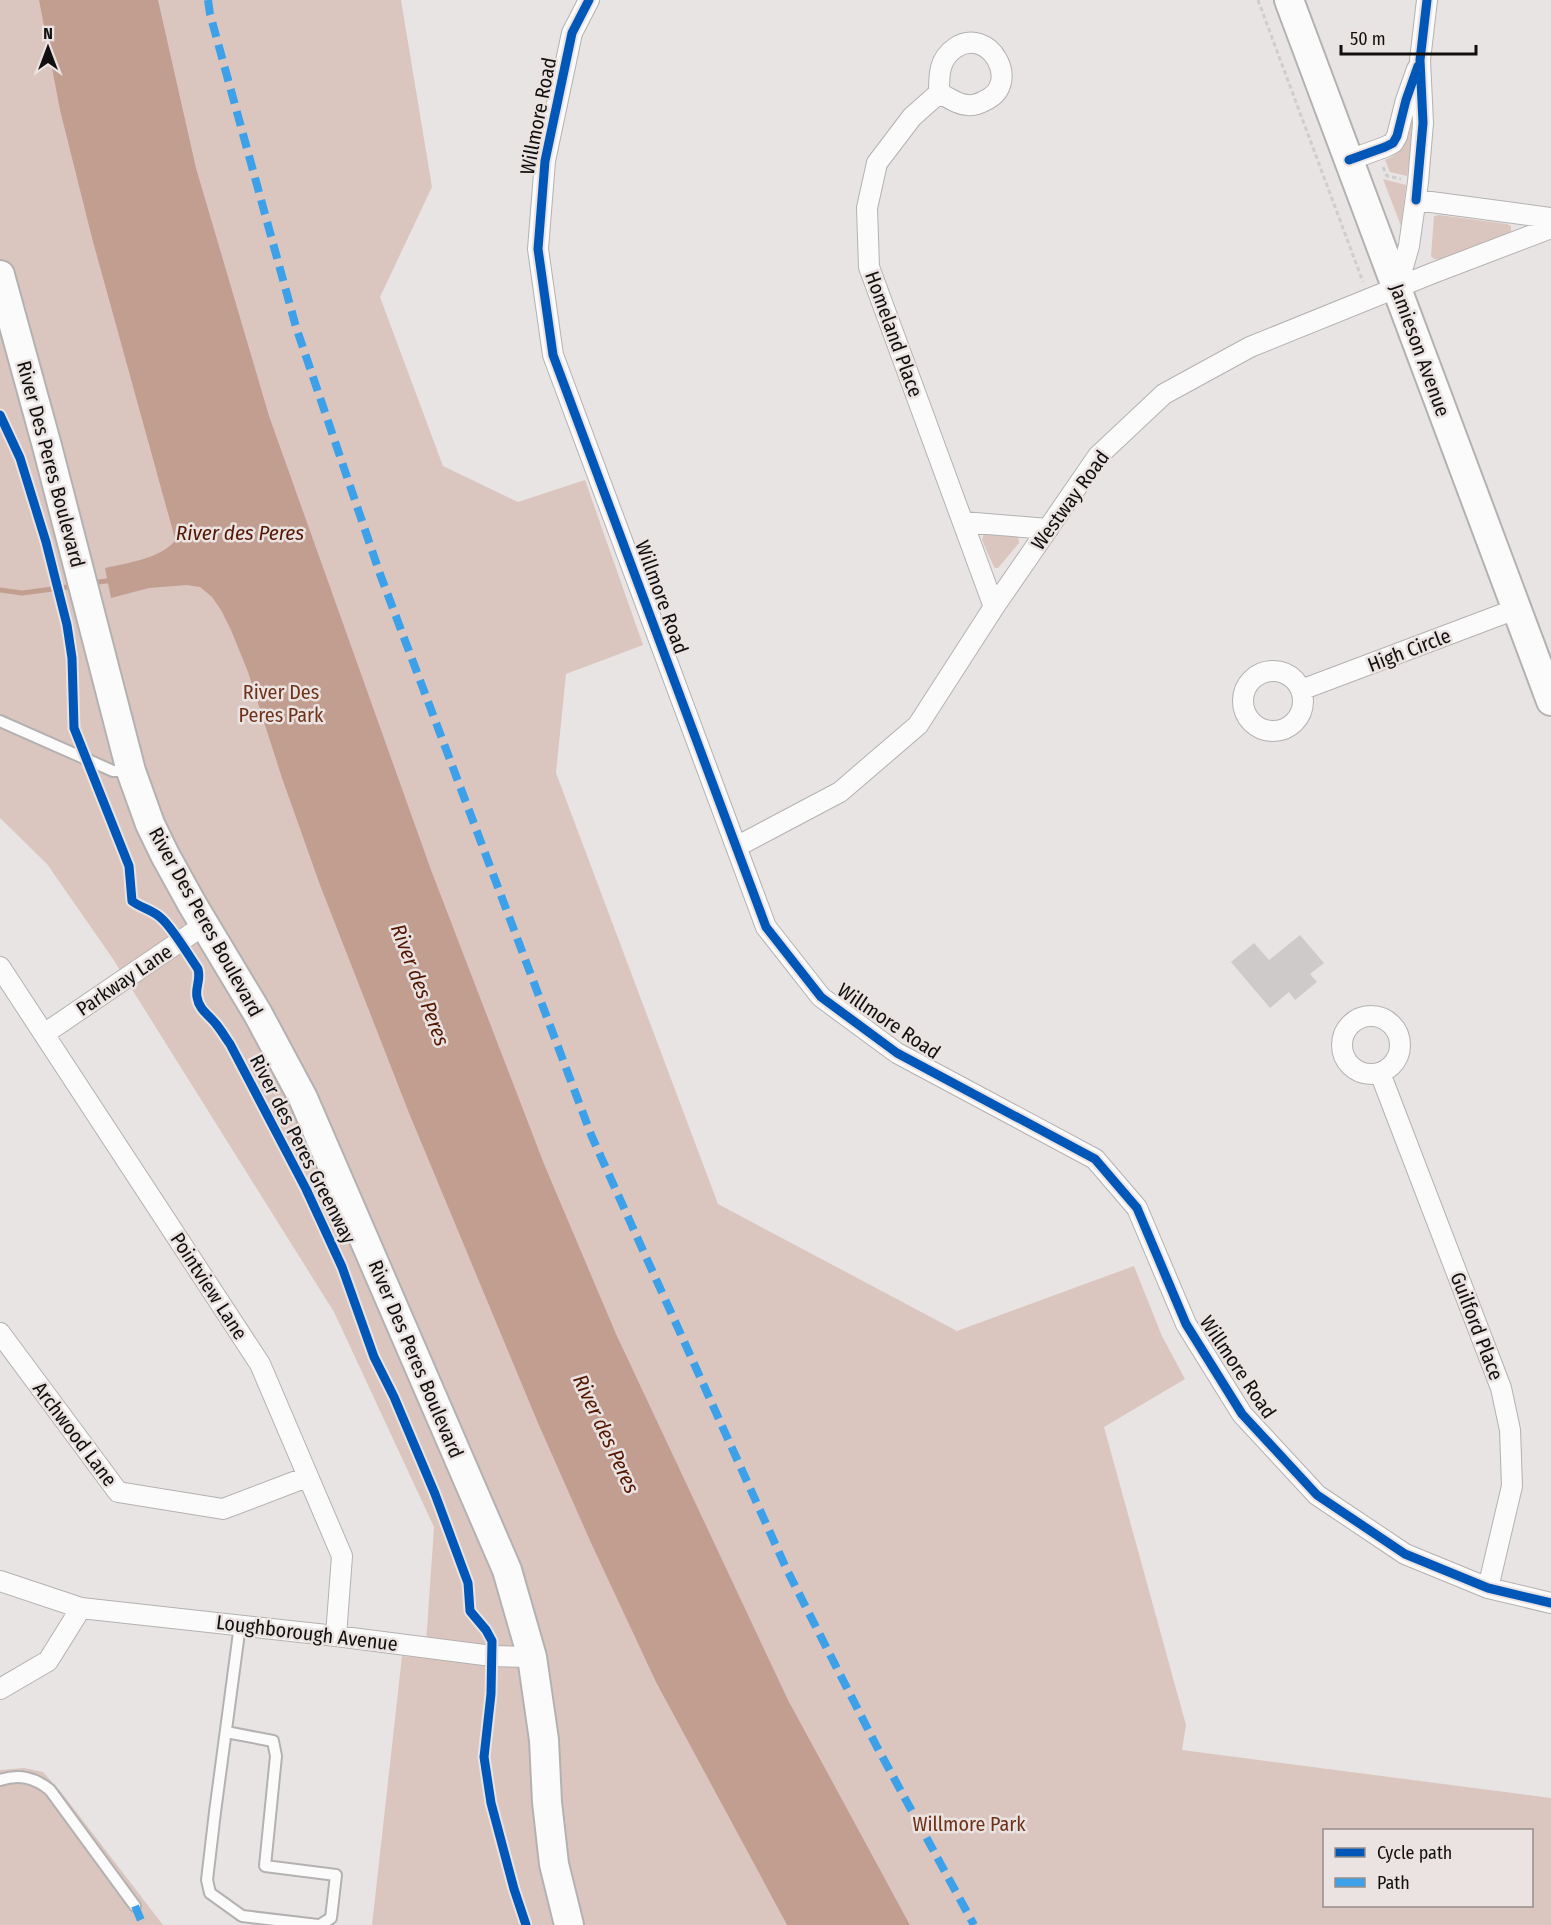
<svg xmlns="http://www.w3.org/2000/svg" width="1551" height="1925" viewBox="0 0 1551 1925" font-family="'Fira Sans Condensed',sans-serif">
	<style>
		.green { fill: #dbc6bf; fill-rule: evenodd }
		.water { fill: #c29e91 }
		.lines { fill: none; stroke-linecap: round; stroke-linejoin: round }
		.stream { stroke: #c29e91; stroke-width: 5 }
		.building { fill: #cdcac9 }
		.lane-casing { stroke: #b4b1b1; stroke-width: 14 }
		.street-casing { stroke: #b4b1b1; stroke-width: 22 }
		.secondary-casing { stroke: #b4b1b1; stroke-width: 32 }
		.path { stroke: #cecece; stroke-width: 3; stroke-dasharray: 4.5 3; stroke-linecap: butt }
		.lane { stroke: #fcfbfb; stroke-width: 10 }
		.street { stroke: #fcfbfb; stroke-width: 20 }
		.secondary { stroke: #fcfbfb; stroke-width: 28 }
		.quiet { stroke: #3da1ea; stroke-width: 8; stroke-dasharray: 15 8; stroke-linecap: butt }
		.cycleway-casing { stroke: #eae3e1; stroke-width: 13 }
		.cycleway { stroke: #0057b8; stroke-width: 9 }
		.labels { text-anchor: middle; stroke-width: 5; stroke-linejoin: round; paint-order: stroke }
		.street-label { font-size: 20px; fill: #120f0f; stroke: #eae3e1 }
		.park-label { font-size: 20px; fill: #6f3118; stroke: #eae3e1 }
		.water-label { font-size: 21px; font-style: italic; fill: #531600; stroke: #eae3e1 }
	</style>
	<rect width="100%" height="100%" fill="#e8e4e3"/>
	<path class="green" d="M0,0h401l31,187 -52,110 63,169 75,36 67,-22 58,165 -77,29 -10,99 162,431 239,127 177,-65 28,70 23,43 -81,48 82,298 -4,25 369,48v127h-641l-40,-73 -213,-170 130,243h-415l30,-269 23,2 9,-131 -100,-215 -221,-353 -66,-95 -47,-46zM1324,1830h208v76h-208z
		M1412,119h3l-8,57 -17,-4 -5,-12c20,-8 24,-22 27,-41z
		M1383,179l23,6 -5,41z
		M1439,215l68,9 4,2v9l-71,24h-6l-3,-3 3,-40z
		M984,533l34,3 1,7 -21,25h-3l-2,-3 -11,-25z
		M24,1768l19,4 18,20 102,133h-163v-155z"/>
	<path class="water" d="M39,0h119l38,168 73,248 162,454 113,294 72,170 172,366 122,225h-123l-131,-243 -64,-137 -54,-122 -129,-310 -89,-228 -38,-107 -34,-106 -17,-42 -10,-20 -9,-13 -12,-10 -13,-2 -38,3 -38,10 -6,-30c22,-5 53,-9 69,-26v-7l-82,-297 -32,-128z"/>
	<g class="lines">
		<path class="stream" d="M91,583l23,-3
			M0,590l22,3 54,-7"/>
	</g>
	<path class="building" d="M1300,935l24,28 -14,11 7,8 -22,18 -6,-8 -19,16 -39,-46 23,-19 15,17z"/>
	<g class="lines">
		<defs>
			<path id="lane" d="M0,721l113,50h17
				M240,1625l-25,187 -8,68 3,13 32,23 76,9
				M226,1732l47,9 3,15 -11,110 71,9 -5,43 -11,7
				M0,1780c19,-6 34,-3 50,10l85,116"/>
			<path id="street" d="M589,0l-17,33 -27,128 -7,88 15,106 213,572 55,70 76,56 198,106 42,49 49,116 56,90 75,81 88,59 83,34 63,15
				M939,93c9,4 19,12 29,12 7,1 12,-2 18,-5 36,-17 3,-75 -31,-52 -16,11 -16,26 -16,45l-27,24 -35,46 -10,45 2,59 125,340
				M1349,160l36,-13 8,-4 4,-7 9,-36 11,-31
				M1416,200l135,18
				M1397,288l12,-42 9,-64 5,-59 -3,-63 7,-60
				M963,522l85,7
				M1243 701a30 30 0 1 1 60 0a30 30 0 1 1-60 0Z
				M1301,690l215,-81
				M736,847l104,-55 78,-67 76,-118 104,-151 66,-62 86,-47 183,-74 118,-45
				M0,967l260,397 82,192 -6,80
				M1342 1045a29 29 0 1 1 58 0a29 29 0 1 1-58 0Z
				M44,1034l160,-109
				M1380,1073l121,315 9,42 2,56 -24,102
				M0,1333l118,159 105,17 84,-32
				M0,1581l81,27 255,28 156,20 40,1
				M0,1689l48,-28 33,-53"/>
			<path id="secondary" d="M1289,0l262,701
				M0,275l47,171 84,325 19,53 15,31 27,49 66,110 45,84 204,472 25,87 12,83 3,62 7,62 15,61"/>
		</defs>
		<use href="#lane" class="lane-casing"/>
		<use href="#street" class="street-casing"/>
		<use href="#secondary" class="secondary-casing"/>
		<path class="path" d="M1258,0l105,282
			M1383,167l4,9 14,3"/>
		<use href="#lane" class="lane"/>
		<use href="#street" class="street"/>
		<use href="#secondary" class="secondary"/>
		<path class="quiet" d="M208,0l2,14 86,313 84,247 212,563 194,431 91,179 97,178
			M135,1906l8,19"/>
		<defs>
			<path id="cycleway" d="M589,0l-17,33 -27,128 -7,88 15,106 213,572 55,70 76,56 198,106 42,49 49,116 56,90 75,81 88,59 83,34 63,15
				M1349,160l36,-13 8,-4 4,-7 9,-36 12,-34
				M1416,200l7,-77 -3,-63 7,-60
				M0,415l20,43 26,84 21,83 5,33 2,70 55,138 3,35c9,7 21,9 29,17 11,9 28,38 37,51 3,12 -3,18 -1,28 2,13 12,18 19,27 5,6 9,13 14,20l76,145 36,78 32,90 20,40 41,97 33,89 2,28 16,19 6,11 -1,53 -7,63 7,46 23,86 12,36"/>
		</defs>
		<use href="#cycleway" class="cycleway-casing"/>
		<use href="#cycleway" class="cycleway"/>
	</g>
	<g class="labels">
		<g class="street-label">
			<text transform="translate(538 116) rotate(-79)" y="7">Willmore Road</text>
			<text transform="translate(894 334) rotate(70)" y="7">Homeland Place</text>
			<text transform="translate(1420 350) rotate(70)" y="7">Jamieson Avenue</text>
			<text transform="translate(51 464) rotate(75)" y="7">River Des Peres Boulevard</text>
			<text transform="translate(1070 500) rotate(-54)" y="7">Westway Road</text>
			<text transform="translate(662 597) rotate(70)" y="7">Willmore Road</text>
			<text transform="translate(1409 650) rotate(-21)" y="7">High Circle</text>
			<text transform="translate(206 922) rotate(61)" y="7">River Des Peres Boulevard</text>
			<text transform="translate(124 980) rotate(-34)" y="7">Parkway Lane</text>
			<text transform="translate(889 1021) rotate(34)" y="7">Willmore Road</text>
			<text transform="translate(303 1149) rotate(63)" y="7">River des Peres Greenway</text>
			<text transform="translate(209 1286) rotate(57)" y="7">Pointview Lane</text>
			<text transform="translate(1477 1326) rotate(69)" y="7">Guilford Place</text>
			<text transform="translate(416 1359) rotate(67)" y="7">River Des Peres Boulevard</text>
			<text transform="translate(1238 1367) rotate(56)" y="7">Willmore Road</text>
			<text transform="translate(75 1434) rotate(53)" y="7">Archwood Lane</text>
			<text transform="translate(307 1633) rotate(7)" y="7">Loughborough Avenue</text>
		</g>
		<g class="park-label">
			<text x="281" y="699">River Des<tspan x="281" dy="23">Peres Park</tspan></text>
			<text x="969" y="1831">Willmore Park</text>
		</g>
		<g class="water-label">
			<text x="240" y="540">River des Peres</text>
			<text transform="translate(420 985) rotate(69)" y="7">River des Peres</text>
			<text transform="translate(606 1434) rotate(65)" y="7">River des Peres</text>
		</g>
	</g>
	<rect x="1323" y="1829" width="210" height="78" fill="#eae3e1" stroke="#948e8d" stroke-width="1.5"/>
	<rect x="1335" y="1848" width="30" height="9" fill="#0057b8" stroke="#948e8d" stroke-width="1.5"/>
	<text x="1377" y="1859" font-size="18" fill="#120f0f">Cycle path</text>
	<rect x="1335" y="1878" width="30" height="9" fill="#3da1ea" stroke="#948e8d" stroke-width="1.5"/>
	<text x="1377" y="1889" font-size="18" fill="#120f0f">Path</text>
	<g transform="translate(48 48)" stroke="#eae3e1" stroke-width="4.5" paint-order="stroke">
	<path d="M0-4.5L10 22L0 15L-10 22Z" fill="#120f0f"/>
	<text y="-9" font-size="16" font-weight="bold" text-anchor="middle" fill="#120f0f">N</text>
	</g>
	<path d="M1341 45v9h135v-9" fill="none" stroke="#120f0f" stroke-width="3"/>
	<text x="1350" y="45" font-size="18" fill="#120f0f" stroke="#eae3e1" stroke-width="4.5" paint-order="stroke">50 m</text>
</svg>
